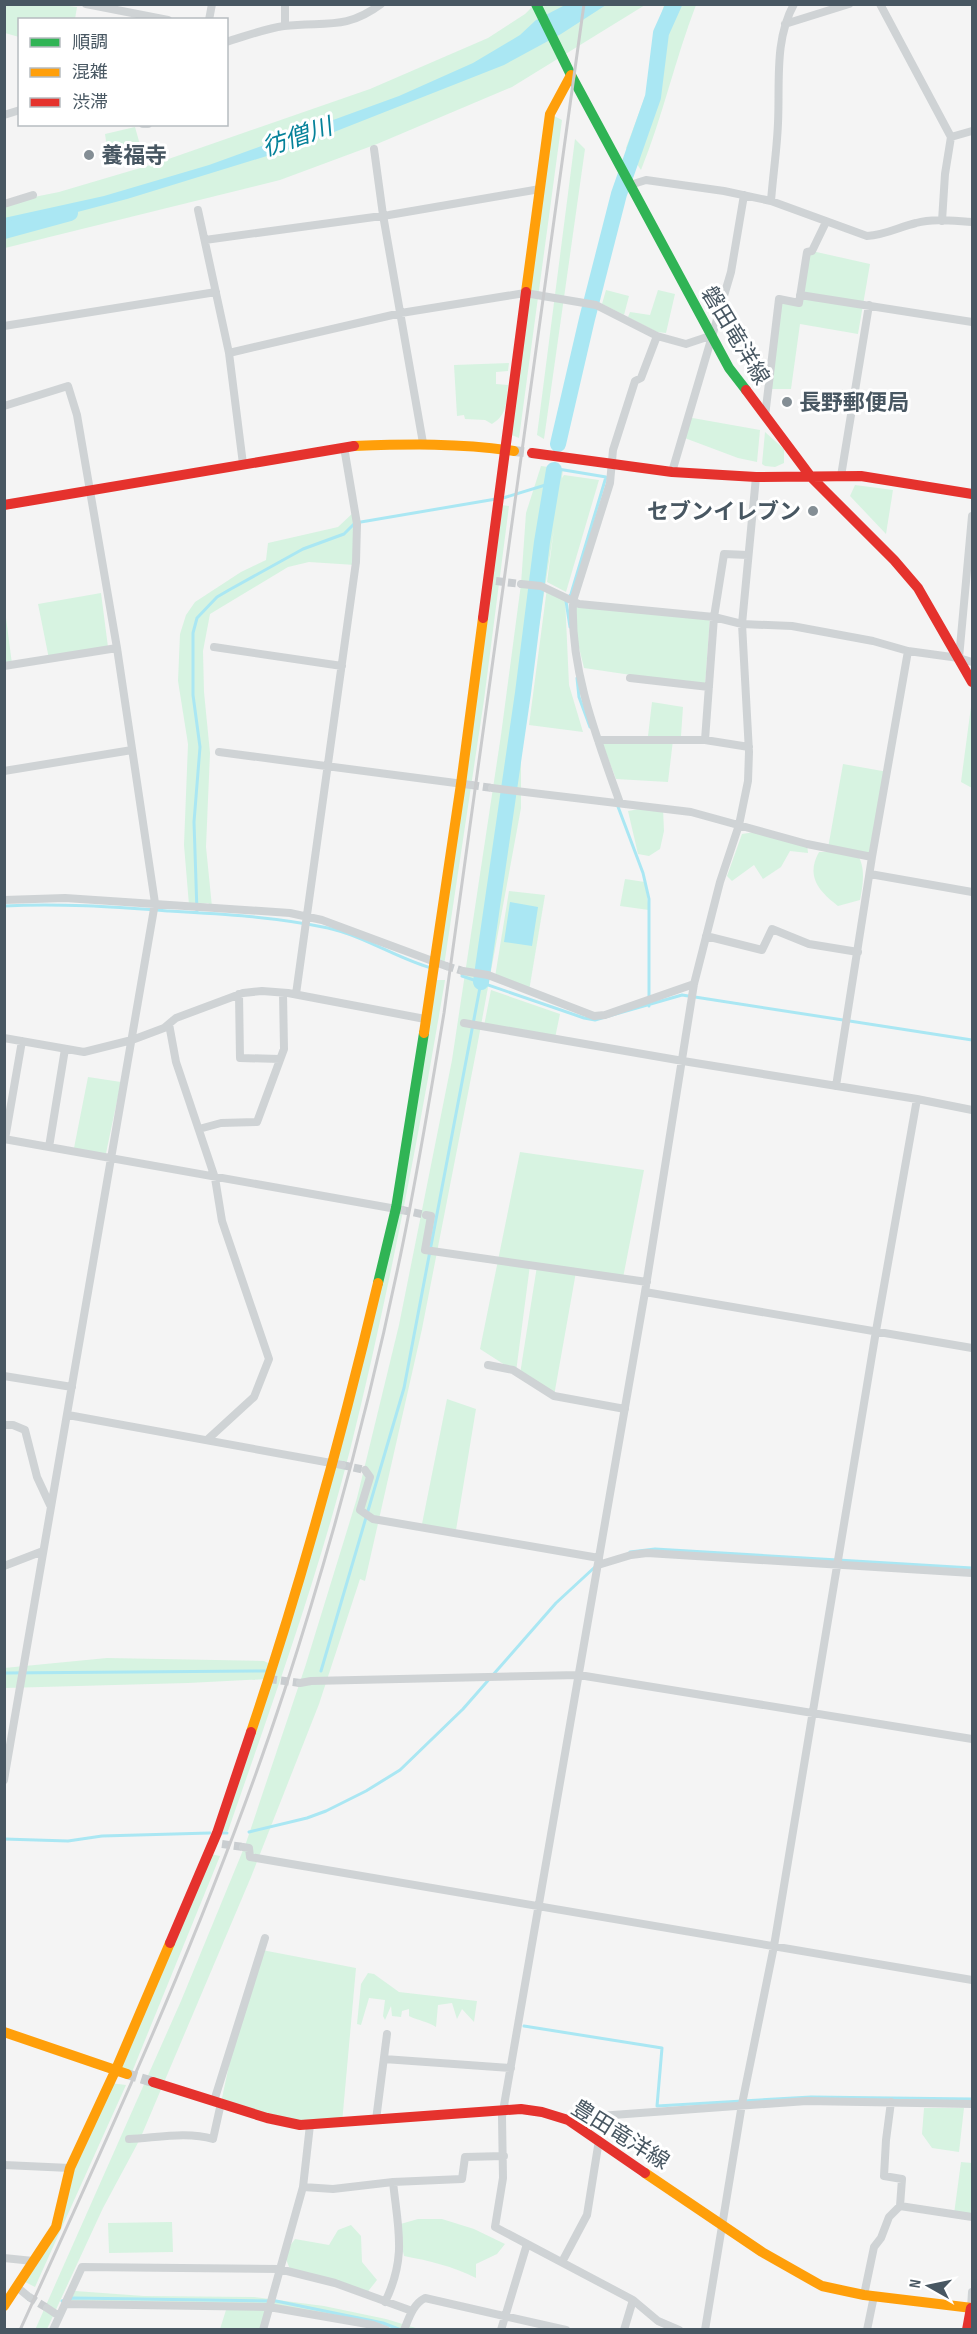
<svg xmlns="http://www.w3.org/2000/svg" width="977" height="2334" viewBox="0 0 977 2334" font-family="'Sofia Sans Condensed','Noto Sans JP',sans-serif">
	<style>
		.green { fill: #d7f3e1 }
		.water { fill: #aae7f3 }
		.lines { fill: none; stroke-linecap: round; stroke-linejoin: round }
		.stream { stroke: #aae7f3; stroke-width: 3 }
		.river { stroke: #aae7f3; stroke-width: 16 }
		.street-tunnel { stroke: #c9cdd0; stroke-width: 8; stroke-dasharray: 8 4; stroke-linecap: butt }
		.secondary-tunnel { stroke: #c9cdd0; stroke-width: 10; stroke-dasharray: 10 5; stroke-linecap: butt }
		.street { stroke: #cfd3d5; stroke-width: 8 }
		.fast { stroke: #30b455; stroke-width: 10 }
		.slow { stroke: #ff9f0a; stroke-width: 10 }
		.jam { stroke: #e5322d; stroke-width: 10 }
		.rail { stroke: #cacbcd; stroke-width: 3 }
		.poi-dot { fill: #848e95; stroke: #fff; stroke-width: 2 }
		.labels { text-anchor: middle; stroke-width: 6; stroke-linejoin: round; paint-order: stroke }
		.poi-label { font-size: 22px; font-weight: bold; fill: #485762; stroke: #fff; text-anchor: start }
		.street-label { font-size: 22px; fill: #485762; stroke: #fff }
		.water-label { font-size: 24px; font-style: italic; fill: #05829a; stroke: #fff }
	</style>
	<rect width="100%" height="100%" fill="#f4f4f4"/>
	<path class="green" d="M61,5l16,2 -2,12 -55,1 -1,17 -14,-4v-28z
		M534,5h111l-133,82 -135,57 -97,36 -275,68 -1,-45 55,-11 98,-29 213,-74 118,-51 37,-24z
		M664,5h32c-21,54 -33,111 -55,165l-15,-22 20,-54 6,-47z
		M550,114l12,6 -43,318 -10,-4z
		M135,127l7,25 -33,10 -4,-28z
		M575,139l10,10 -41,290 -7,-4z
		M812,251l58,13 -12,70 -58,-10 -9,65h-23l11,-90 20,4 8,-51z
		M606,290l23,6 -5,19 -22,-11z
		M658,290l17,4 -9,39 -9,-1 -29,-15 2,-5 20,3z
		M509,363l-1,8 -12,1v12l12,1c-2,17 0,29 -16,39l-7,-4 -20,-1 -1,-4 -7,1 -3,-51z
		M687,417l73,13 -3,32 -19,-4 -56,-21z
		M765,432l19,17v14l-9,4 -10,-1 -3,-2z
		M541,466l22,3 -1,9 2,-3 35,5 -33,112 -19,-10 7,-53 -33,214v65l-44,239 -55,282 -57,252 -5,-2 -41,125 -68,173 -111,262 -37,69 -56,121 -12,1 146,-329 65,-158 60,-179 51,-166 42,-173 53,-265 49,-325 20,-151 5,-71z
		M855,485l38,5 -7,44 -36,-38z
		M501,505l8,1 -25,194 -40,266 -9,-4z
		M355,511v54l-46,-3 -21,5 -78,47 -7,37 1,41 6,61 -4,94 6,60 -4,-4 -19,2 -5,-60 4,-101 -10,-63 2,-47 6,-19 9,-13 46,-30 25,-12 2,-17 70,-16z
		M547,588l18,9 4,88 14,47 -54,-7z
		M101,593l7,54 -59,12 -11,-55z
		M573,605l137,12 -5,69 -121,-18 -12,-49z
		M5,610l7,54 -7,2 -1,-55z
		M972,699v89l-11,-6z
		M652,702l31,5 -2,29h-33z
		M601,740h72l-5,42 -52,-3z
		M843,764l45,8 -16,85 -15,-3c9,13 6,31 3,46l-22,6c-18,-14 -33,-29 -19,-54h27l-18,-4z
		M651,807l12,2 1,22 -4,18 -11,7 -11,-2 -10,-43z
		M761,831l46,13 1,9 -18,-2 -9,16 -18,12 -9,-14 -22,16 -5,-5 15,-42z
		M625,879l20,3 4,28 -29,-4z
		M509,891l36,4 -16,96 -34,-14z
		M432,980h13c-26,156 -56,312 -94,466 -33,131 -79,258 -123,385l-9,1 49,-153 -80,4 -183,5 -1,-20 103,-10 157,3 8,4 22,-67 101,-388z
		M491,990l69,24 -5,24 -71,-12z
		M88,1077l33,5 -16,76 -31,-10z
		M520,1152l124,18 -21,108 -47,-6 -22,124 -34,-22 17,-108 -7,-1 -14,107 -36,-23z
		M447,1399l29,10 -20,121 -34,-6z
		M210,1854l10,2 -88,216 -15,-5z
		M262,1950l94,18 -14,155 -42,2 -79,-22 16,-76z
		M368,1973l6,1 25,18 78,9 -3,21 -12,-13 -5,10 -5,-16 -14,2 -2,22c-9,-6 -17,-6 -27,-11v-7l-7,2 -1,6 -9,-1 -1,-10 -6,14 -2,-4 2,-16 -16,-2 -8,27 -4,-1 4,-40z
		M110,2083l16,2 -91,202 -14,-7 34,-52 15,-60z
		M924,2108h40l-5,44 -27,-4 -10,-14z
		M961,2162l11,1v54l-18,-3z
		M418,2219h24l32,10 31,15 -8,10 -21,10v14c-24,-12 -46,-17 -72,-22l-7,-31z
		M172,2222l1,30 -64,1 -1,-30z
		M351,2225l10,11 1,26 15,18 -11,14 -75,-22 -7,-18 11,-15 34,6 9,-15z
		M75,2291l69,5 110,1 70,9 62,13 33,10h-36l-114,-22 -7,22h-42l6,-19 -156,-8z"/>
	<path class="water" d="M565,5h41l-45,29 -57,31 -208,82 -169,52 -122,32 -1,-13 100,-22 105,-31 190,-69 74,-33 47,-28 16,-15z
		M510,902l28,5 -6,39 -28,-4z"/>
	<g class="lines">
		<path class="stream" d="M503,498l49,-15 6,-14 48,8 -35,117 -5,7 4,26
			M577,678l2,19 11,30
			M617,804l26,69 6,26v107
			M4,906c56,-3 110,1 165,5 54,3 107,6 159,17 36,8 68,30 103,40
			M197,912l-3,-90 6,-75 -7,-52v-62l4,-15 20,-21 12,-7 74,-41 41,-15 11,-11 141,-24
			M462,976l122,42 11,2 87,-25 290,45
			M630,1552l25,-3 317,19
			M321,1671l83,-283 77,-406
			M4,1673l261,-2
			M249,1832l58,-14 19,-7 40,-20 34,-21 63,-61 93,-106 40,-37
			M220,1833h7
			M4,1839l64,2 34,-5 108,-3
			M524,2026l138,22 -5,58 154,-9 161,2
			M62,2301l11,-3 203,3 107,22 18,7"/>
		<path class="river" d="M4,231l66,-18
			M558,444l29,-125 32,-125 34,-97 8,-64 13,-29
			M481,982l42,-289 19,-151 12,-72"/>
		<path class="street-tunnel" d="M496,581l25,3
			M471,785l21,3
			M446,966l17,5
			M402,1210l24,5
			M342,1465l23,5
			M269,1679l31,4
			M222,1844l21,3
			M29,2297l18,11"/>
		<path class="secondary-tunnel" d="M514,451l18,2
			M127,2074l26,8"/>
		<path class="street" d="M86,4l82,16
			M880,4l71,133
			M209,20l3,-16
			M785,24l64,-20
			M285,26v-22
			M226,42c20,-6 38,-13 58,-16 40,-5 61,5 97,-22
			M4,115l16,-5
			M143,124h5
			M374,149l9,66 40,228
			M630,185l16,-5 78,11 47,10 96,35c19,-1 32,-9 49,-13 18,-5 38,-2 56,-1
			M771,201c2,-26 6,-52 7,-78 2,-39 -4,-83 16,-119
			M4,204l29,-9
			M198,210l31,143 14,111
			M942,221l3,-47 6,-37 21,-6
			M205,240l184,-25 151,-26
			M800,295l172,27
			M4,326l212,-34
			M229,353l172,-40 124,-20 71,12 61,31 29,8 24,-8
			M4,406l64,-20 9,29 40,233 38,255 -151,877
			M765,416l14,-117 20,4 8,-51 5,-1 14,-29
			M672,472l59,-200 13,-77
			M841,476l28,-171
			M521,584l20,2 38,18 135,13 28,7 50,2 81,15 35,10 51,7 13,4
			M214,647l128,19
			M959,658l13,-142
			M4,666l113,-18
			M630,678l79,9
			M598,740h107l44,7
			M705,740l9,-123 10,-63 24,1
			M219,752l252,33
			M4,771l128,-21
			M492,788l199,24 116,32 65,13
			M620,803c-23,-65 -50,-132 -47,-202l37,-118 3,-33 22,-69 6,-3 16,-42
			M870,874l102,18
			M4,900l61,-2 225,15 32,7 124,46
			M706,936l56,14 10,-21 37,15 49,8
			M463,971l25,4 106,41 11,-1 89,-31
			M239,994l1,64 40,1
			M296,994l60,-432 1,-38 -13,-77
			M464,1023l219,38 234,38 55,11
			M169,1024l7,38 39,116 7,43 47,138 -15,38 -47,43
			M4,1038l80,14 48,-12 32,-12 12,-10 67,-25 19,-2 26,2 137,26
			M836,1086l36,-229 36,-206
			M199,1129l22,-6 36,-1 27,-73 -1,-56
			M4,1139l398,71
			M5,1139l17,-98
			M49,1147l16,-98
			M426,1215l5,1 -6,34 222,32
			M645,1292l327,56
			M488,1365l25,5 41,26 71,13
			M4,1376l68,11
			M68,1415l274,50
			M4,1425h9l12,5 12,47 13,28
			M365,1470l5,7 -10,33 13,9 226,39
			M598,1565l33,-10 16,-2 325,20
			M4,1566l39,-15
			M300,1683l11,-2 268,-6 393,64
			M243,1847l6,1 1,9 722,123
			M384,2059l127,9
			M214,2101l51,-163
			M376,2120l11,-86
			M568,2120l17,-3 222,-16 165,3
			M129,2139c26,-1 58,-8 84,0l8,-36
			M4,2165l66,3
			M303,2187l30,2 60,-7 69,-3 3,-22 39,-1
			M900,2206l72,11
			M4,2258l29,3
			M562,2262l25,-47 12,-75
			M17,2287l12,10
			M864,2295l10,-48 7,-9 8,-21 11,-11 2,-27 -18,-3 2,-36 5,-38
			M385,2302c22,-45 13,-73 8,-120
			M65,2304l204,3 104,18 13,5
			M47,2308l12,8
			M971,2308l1,-16
			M53,2330l29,-63 197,2 56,14 77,28
			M263,2330l40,-143 7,-62
			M404,2330c5,-12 9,-26 21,-32l141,32
			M501,2330l26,-86
			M624,2330l9,-30
			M679,2330l-21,-9 -25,-21 -138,-73 8,-49 -1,-61 143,-825 49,-308 26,-102 19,-57 9,-44 1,-29 -7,-128 14,-147
			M705,2330l37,-226 32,-158 102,-615 41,-232
			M867,2330l7,-34"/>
		<path class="fast" d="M536,4l35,71 158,293 17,22
			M378,1283l18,-75 28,-175"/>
		<path class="slow" d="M526,292l24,-178 21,-39
			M354,446c56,-2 105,-3 160,5
			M424,1033l37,-249 22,-166
			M251,1732c50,-148 91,-298 127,-449
			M4,2032l123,42
			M645,2173l117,79 60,34 42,9 108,13
			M4,2306l52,-79 14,-59 47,-101 53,-124"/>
		<path class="jam" d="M746,390l65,87 83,83 24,28 54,94
			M532,453l140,19 84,5 105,-1 111,18
			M4,505l350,-59
			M483,618l43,-326
			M170,1943l47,-110 34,-101
			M153,2082l114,36 33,7 221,-16 21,3 26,8 77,53
			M967,2330l4,-22"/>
		<path class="rail" d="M20,2330c96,-210 192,-419 264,-638 45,-139 84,-281 114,-425 18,-84 32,-169 46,-254l140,-1009"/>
	</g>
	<g class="poi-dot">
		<circle cx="89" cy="155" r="6"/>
		<circle cx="787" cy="402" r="6"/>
		<circle cx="813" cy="511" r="6"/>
	</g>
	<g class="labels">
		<g class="poi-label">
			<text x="101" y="163">養福寺</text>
			<text x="799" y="410">長野郵便局</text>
			<text x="801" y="519" text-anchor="end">セブンイレブン</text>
		</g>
		<g class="street-label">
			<text transform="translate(736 335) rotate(59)" y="8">磐田竜洋線</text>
			<text transform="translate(621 2134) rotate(32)" y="8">豊田竜洋線</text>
		</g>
		<g class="water-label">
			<text transform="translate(297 137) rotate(-19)" y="8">彷僧川</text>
		</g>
	</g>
	<rect width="977" height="2334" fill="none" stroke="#485762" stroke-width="12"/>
	<rect x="18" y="18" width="210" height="108" fill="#ffffff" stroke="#b6bcc0" stroke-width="1.5"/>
	<rect x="30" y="38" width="30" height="9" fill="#30b455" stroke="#b6bcc0" stroke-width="1.5"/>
	<text x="72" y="48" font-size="18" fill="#485762">順調</text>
	<rect x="30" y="68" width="30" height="9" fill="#ff9f0a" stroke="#b6bcc0" stroke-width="1.5"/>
	<text x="72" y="78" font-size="18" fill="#485762">混雑</text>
	<rect x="30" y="98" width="30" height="9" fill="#e5322d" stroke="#b6bcc0" stroke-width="1.5"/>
	<text x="72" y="108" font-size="18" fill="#485762">渋滞</text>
	<g transform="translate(929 2286) rotate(279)" stroke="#ffffff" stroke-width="4.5" paint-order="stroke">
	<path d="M0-4.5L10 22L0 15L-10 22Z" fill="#485762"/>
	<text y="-9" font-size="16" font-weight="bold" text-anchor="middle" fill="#485762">N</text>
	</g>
</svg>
